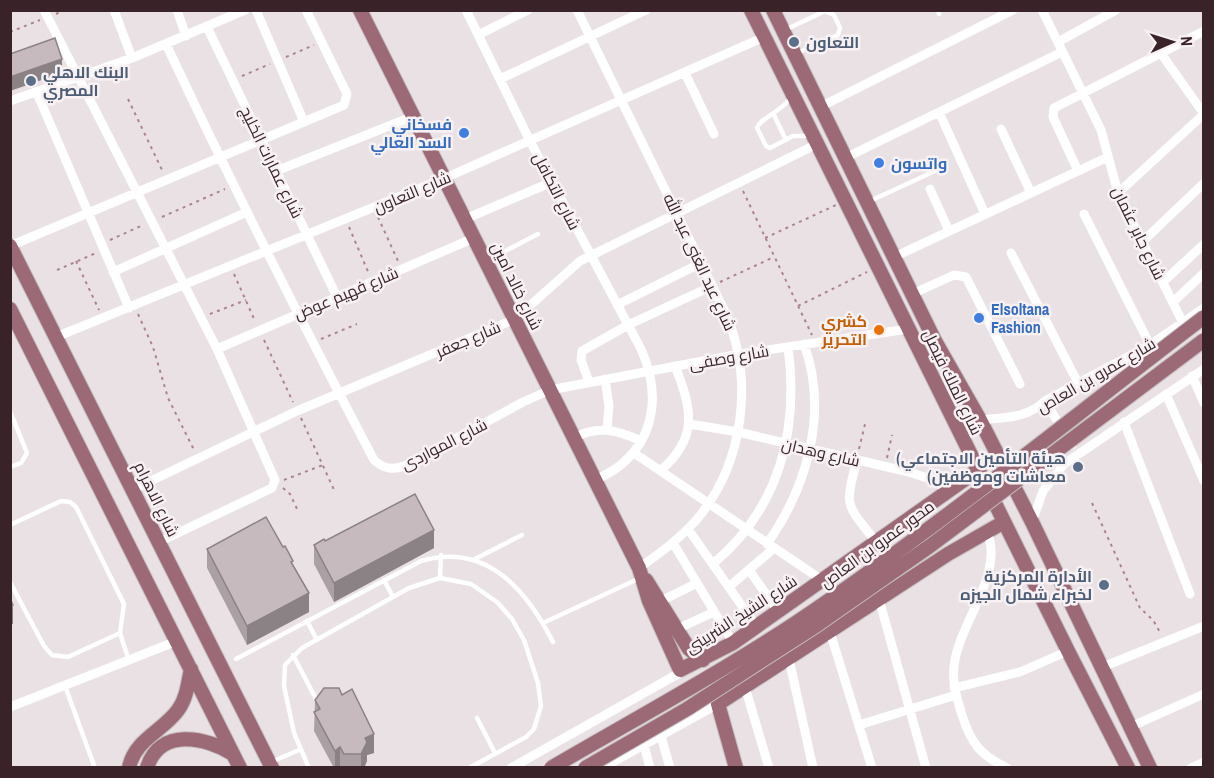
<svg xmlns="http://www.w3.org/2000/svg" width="1214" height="778" viewBox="0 0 1214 778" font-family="'Archivo Narrow',Cairo,sans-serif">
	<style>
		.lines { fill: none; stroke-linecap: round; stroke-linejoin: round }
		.primary-casing { stroke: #c4bdbf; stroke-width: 16 }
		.path { stroke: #aa8590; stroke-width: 2; stroke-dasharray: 3 4.5; stroke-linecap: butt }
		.service { stroke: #fff; stroke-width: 4.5 }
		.minor { stroke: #fff; stroke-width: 9 }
		.primary { stroke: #9b6a76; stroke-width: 14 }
		.primary-bridge-casing { stroke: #c4bdbf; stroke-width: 16; stroke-linecap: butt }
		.primary-bridge { stroke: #9b6a76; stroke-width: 14 }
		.wall { fill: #aba0a4 }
		.shaded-wall { fill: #8b8286 }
		.building { fill: #c7babf; stroke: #8b8286; stroke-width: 1.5 }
		.service-dot { fill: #5c6f8a; stroke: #f7f1f4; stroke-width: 2 }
		.shop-dot { fill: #3f7fe0; stroke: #f7f1f4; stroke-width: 2 }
		.food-dot { fill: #e8710a; stroke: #f7f1f4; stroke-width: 2 }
		.labels { text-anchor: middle; stroke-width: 5; stroke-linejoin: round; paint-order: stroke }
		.service-label { font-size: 16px; font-weight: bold; fill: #4e5e75; stroke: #f7f1f4; text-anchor: start }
		.shop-label { font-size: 16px; font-weight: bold; fill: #366cbe; stroke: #f7f1f4; text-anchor: start }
		.street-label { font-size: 16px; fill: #392329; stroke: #f7f1f4 }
		.food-label { font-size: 16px; font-weight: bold; fill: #c56008; stroke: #f7f1f4; text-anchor: end }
	</style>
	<rect width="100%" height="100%" fill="#eae1e5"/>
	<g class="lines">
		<defs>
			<path id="primary" d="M360,10l279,558 10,33 31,69 53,-27 245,-173
				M751,10l317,641 60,117
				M773,10l162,331 45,79 52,102 118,246
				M10,246l262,522
				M10,309l230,459
				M646,580l43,69 14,11
				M129,768c5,-28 34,-37 49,-58 9,-12 10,-28 13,-41
				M147,768c12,-41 59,-31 86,-14
				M736,768l-18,-64 230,-150 56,-32"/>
		</defs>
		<use href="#primary" class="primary-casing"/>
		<path class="path" d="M56,14l8,-4
			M10,32l30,-12
			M286,57l28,-12
			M242,76l28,-12
			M128,99l35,73
			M743,191l69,144
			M162,217l63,-28
			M378,217l20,44
			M349,227l20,47
			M765,238l71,-33
			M110,240l33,-15
			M76,261l23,49
			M57,270l39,-17
			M234,274l21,47
			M720,282l54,-25
			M798,306l69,-34
			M138,314l15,33 15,51 26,52
			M210,314l36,-14
			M321,339l36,-15
			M264,340l29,62
			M301,418l34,74
			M859,449l7,-29
			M887,458l5,-23
			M284,480l39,-15
			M283,488l7,6 8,17
			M1092,503l48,105 13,12 8,14"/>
		<path class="service" d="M938,10l1,4
			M785,30l40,-19 9,4 6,13 -2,7 -41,18
			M791,97c-8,14 -31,21 -34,31l9,18 4,2 23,-12h16
			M774,115l12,25
			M870,201l65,-30
			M488,260l50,-26
			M10,411l17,42 -6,10 -11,4
			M10,525l51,-24 9,1 6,5 48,97 -4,29 9,28
			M475,559l47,-24
			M440,578l1,-23
			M384,580l9,17
			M10,582l34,64 8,9 16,2 52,-24
			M307,621l10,19
			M543,623l97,-45
			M293,655l24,46
			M236,659l185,-98c65,-19 105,28 132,81
			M65,686l30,82
			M477,718l18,35
			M271,762l28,-12
			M309,768l-15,-35 -10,-47 1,-21 17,-17 107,-60 31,-10 31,6 26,18 15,17 12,21 14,43 3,23 -7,23 -8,8 -57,31"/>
		<path class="minor" d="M44,10l173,339 58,131 -3,8 -113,54
			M114,10l18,48
			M177,10l9,26
			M256,10l48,112
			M466,10l64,131 111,208c24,54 10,107 -46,131
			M577,10l149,304c28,66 18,148 -28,204 -17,20 -38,35 -59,50
			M1042,10l59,120 17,63 65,130
			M207,27l130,270
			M478,35l50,-25
			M1058,42l58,-32
			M166,44c66,141 136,279 208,416 11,10 20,10 33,5l116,-63 27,-12 190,-36 168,-25
			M1160,52l44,62
			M685,73l29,61
			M500,79l146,-69
			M37,93l92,215
			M10,101l122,-43 113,-48
			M820,107l193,-97
			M939,112l46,102
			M1001,129l30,64
			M845,158l217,-106
			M276,171l138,-55
			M1078,171l-25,-54 1,-9 150,-77
			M930,189l19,42
			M1118,193l86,-79
			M1084,214l66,131
			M465,219l87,-37
			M1142,242l62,-59
			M10,246l334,-141 3,-11 -41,-84
			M1011,253l67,130
			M894,257l214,-100
			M113,272l134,-60
			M1163,282l41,-38
			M912,294l42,-19 12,2 54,107
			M1173,302l31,-29
			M617,305l84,-42
			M56,337l389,-159 319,-141
			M217,349l257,-111
			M1192,376l12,27
			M605,379l4,27 -2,23
			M589,382l-8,-22 1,-9 46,-26 84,-39
			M1166,394l38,87
			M1045,401l27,44
			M980,420c25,-3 46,-1 65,-19l105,-56 54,-37
			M1124,422l66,172
			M689,424l49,8 171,40 21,7 20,11
			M574,438c23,-13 44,-8 67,3
			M634,453l188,127
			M857,460c-13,49 -11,43 19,82
			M660,471c39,-33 32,-62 15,-105
			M134,489l163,-78 218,-92 65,-58 237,-117
			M1032,522l11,-31 21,-27 140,-95
			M688,529l68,97
			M987,532c18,42 -28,90 -33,134 -2,17 3,33 8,49 9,28 18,40 45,53
			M673,543l60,100
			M767,544c40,-57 62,-131 37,-200
			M714,563c66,-56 85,-133 74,-216
			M749,570l29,41
			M730,586l43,-37
			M879,599l47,169
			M661,601l36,-18
			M677,629l37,-17
			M830,632l42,136
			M789,659l24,109
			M1100,668l104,-42
			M745,687l24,81
			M954,688l66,-16 48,-21
			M10,707l167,-66
			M859,725l97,-30
			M1130,727l74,-33
			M661,736l9,32
			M644,745l6,23
			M511,768l172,-97
			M602,768l116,-64
			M1191,768l13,-6"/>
		<use href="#primary" class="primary"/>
		<defs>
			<path id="primary-bridge" d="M551,768c82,-48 166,-93 246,-146 140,-94 272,-202 407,-305
				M585,768l102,-59 130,-84 113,-79 274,-206"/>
		</defs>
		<use href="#primary-bridge" class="primary-bridge-casing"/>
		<use href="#primary-bridge" class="primary-bridge"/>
	</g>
	<path class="wall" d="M325,541l109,7 -100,54 -20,-38v-19z
		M207,549l102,63 -62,33 -40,-77z
		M315,700l59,53 -7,2v6l-3,7h-23l-1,-2 -3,2h-3l-20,-37z"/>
	<path class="shaded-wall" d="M62,59v14l-52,18v-14z
		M434,530v18l-100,54v-19z
		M309,593v19l-62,33v-19z
		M13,605v19l-3,1v-19z
		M374,734v19l-7,2v6l-3,7h-3v-14l4,-16z
		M340,747v19l-3,2h-2v-17z"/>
	<path class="building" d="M55,38l7,21 -52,18v-23z
		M415,494l19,36 -100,53 -20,-38 10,-6 1,2z
		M266,517l17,30 2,-1 8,15 -2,1 18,31 -62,33 -40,-77z
		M10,598l3,7 -3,1z
		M324,688h15l3,7 10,-6 22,45 -9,4 2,4 -6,12h-17l-4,-7 -5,4 -21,-39 6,-3 -5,-9z"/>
	<g class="service-dot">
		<circle cx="794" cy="42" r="6"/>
		<circle cx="31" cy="81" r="6"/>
		<circle cx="1078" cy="467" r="6"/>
		<circle cx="1104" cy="585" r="6"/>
	</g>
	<g class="shop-dot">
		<circle cx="464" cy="133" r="6"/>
		<circle cx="879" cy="163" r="6"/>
		<circle cx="979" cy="318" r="6"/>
	</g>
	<circle class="food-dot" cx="879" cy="330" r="6"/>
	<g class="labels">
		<g class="service-label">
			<text x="806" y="48">التعاون</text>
			<text x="43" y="78">البنك الاهلي<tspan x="43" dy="18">المصري</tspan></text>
			<text x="1066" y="464" text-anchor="end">(هيئة التأمين الاجتماعي<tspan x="1066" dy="18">(معاشات وموظفين</tspan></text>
			<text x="1092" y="582" text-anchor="end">الأدارة المركزية<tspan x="1092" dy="18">لخبراء شمال الجيزه</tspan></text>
		</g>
		<g class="shop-label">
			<text x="452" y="130" text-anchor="end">فسخاني<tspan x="452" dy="18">السد العالي</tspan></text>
			<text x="891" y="169">واتسون</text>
			<text x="991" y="315">Elsoltana<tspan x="991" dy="18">Fashion</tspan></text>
		</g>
		<g class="street-label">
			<text transform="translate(272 162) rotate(64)" y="6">شارع عمارات الخليج</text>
			<text transform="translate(557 191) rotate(63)" y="6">شارع التكافل</text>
			<text transform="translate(412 192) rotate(-23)" y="6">شارع التعاون</text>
			<text transform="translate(1139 233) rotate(64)" y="6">شارع جابر عثمان</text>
			<text transform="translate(700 262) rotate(65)" y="6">شارع عبد الغنى عبد الله</text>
			<text transform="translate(517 286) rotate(64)" y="6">شارع خالد امين</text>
			<text transform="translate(346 293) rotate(-23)" y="6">شارع فهيم عوض</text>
			<text transform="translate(468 339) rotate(-23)" y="6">شارع جعفر</text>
			<text transform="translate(729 357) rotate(-10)" y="6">شارع وصفى</text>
			<text transform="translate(1096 375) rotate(-30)" y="6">شارع عمرو بن العاص</text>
			<text transform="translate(953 382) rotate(64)" y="6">شارع الملك فيصل</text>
			<text transform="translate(444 444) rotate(-27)" y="6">شارع المواردى</text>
			<text transform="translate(821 452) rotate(13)" y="6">شارع وهدان</text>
			<text transform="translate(157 499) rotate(64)" y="6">شارع الاهرام</text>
			<text transform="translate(877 544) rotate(-36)" y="6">محور عمرو بن العاص</text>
			<text transform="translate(741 614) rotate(-33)" y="6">شارع الشيخ الشربينى</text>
		</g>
		<g class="food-label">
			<text x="867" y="327">كشري<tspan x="867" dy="18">التحرير</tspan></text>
		</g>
	</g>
	<rect width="1214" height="778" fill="none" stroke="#392329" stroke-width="24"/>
	<g transform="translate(1172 42) rotate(87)" stroke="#f7f1f4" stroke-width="4.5" paint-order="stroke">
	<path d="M0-4.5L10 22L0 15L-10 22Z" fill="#392329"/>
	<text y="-9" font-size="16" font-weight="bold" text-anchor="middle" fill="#392329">N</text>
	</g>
</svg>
